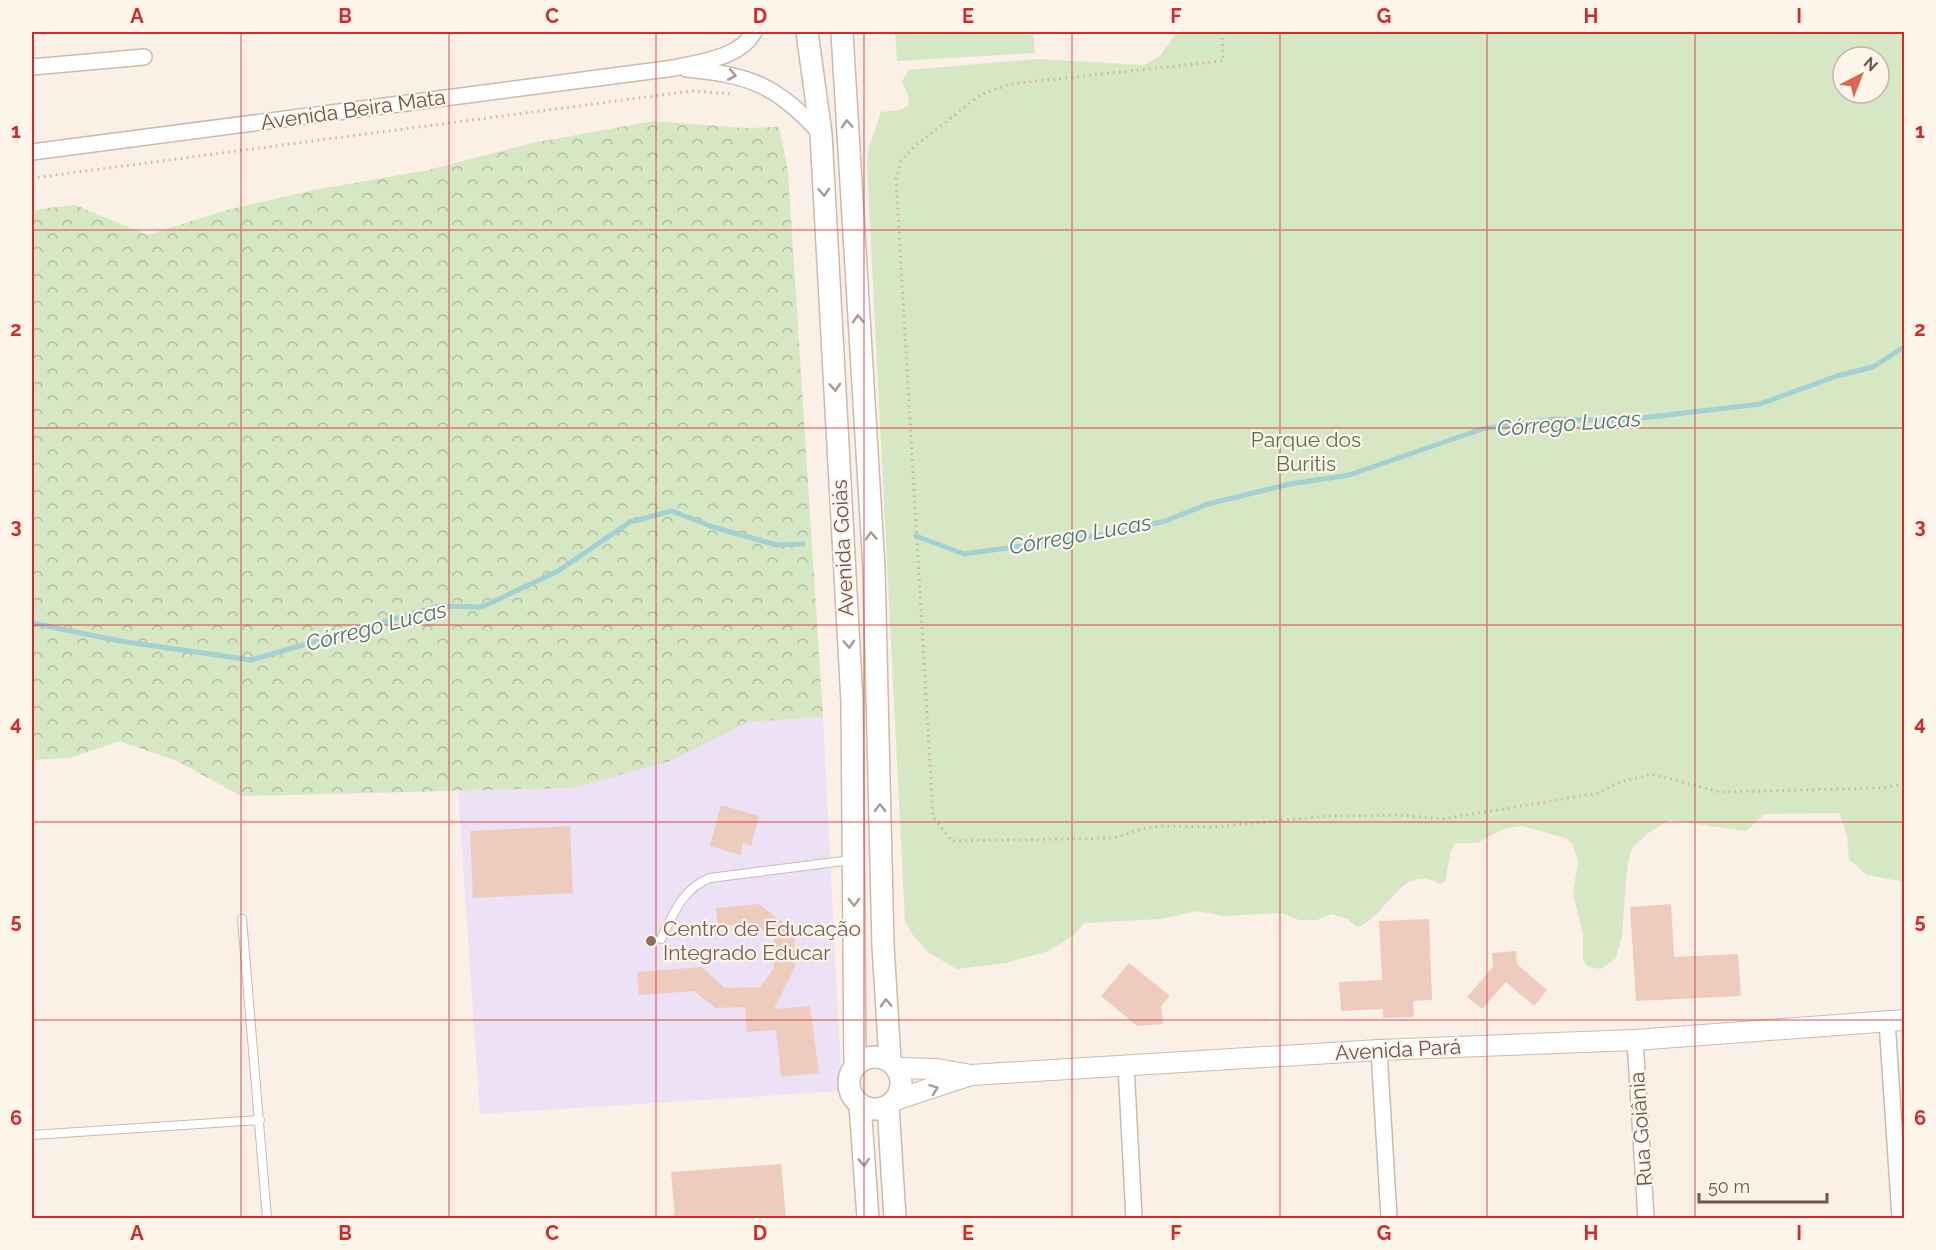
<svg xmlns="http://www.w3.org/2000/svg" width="1936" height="1250" viewBox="0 0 1936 1250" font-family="Raleway,sans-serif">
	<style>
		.education { fill: #ede1f6 }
		.forest { fill: url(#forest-crowns) }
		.park { fill: #d6e7c4; fill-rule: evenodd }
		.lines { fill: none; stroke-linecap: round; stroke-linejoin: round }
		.stream { stroke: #a2d0d3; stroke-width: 5 }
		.building { fill: #edccbe }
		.service-casing { stroke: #cdb9af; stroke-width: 10 }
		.minor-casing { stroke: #cdb9af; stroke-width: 18 }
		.tertiary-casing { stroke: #cdb9af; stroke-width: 22 }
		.secondary-casing { stroke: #cfb8ac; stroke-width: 24 }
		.path { stroke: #d2b0a2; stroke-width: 3; stroke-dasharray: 1.5 4.5; stroke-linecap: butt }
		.service { stroke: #fff; stroke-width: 8 }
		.minor { stroke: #fff; stroke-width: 15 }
		.tertiary { stroke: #fff; stroke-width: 20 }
		.secondary { stroke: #fff; stroke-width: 21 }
		.oneway { stroke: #aa9994 }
		.grid { fill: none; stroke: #d62828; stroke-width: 1.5; stroke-opacity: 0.55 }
		.education-dot { fill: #8d6e63; stroke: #fdf4ea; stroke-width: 2 }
		.labels { text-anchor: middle; stroke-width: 4.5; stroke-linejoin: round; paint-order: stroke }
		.street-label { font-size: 21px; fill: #71554c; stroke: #fdf4ea }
		.park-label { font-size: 21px; fill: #587645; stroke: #fdf4ea }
		.education-label { font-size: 21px; fill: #785e54; stroke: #fdf4ea; text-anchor: start }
		.water-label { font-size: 22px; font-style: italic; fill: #44787b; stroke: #fdf4ea }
		.neatline { fill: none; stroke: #d62828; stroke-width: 2 }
		.grid-label { font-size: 20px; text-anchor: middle; font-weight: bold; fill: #d62828 }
	</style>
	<defs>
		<pattern id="forest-crowns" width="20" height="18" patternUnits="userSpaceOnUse" patternTransform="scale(1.5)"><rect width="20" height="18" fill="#d6e7c4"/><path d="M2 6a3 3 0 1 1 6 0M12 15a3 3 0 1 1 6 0" fill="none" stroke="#b2bea1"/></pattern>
	</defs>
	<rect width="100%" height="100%" fill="#faf0e5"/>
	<path class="education" d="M823,717l19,374 -362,23 -22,-323 114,-3 176,-66z"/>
	<path class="forest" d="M654,121l90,7 35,-1 9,44 35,546 -75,5 -78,39 -98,27 -331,8 -64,-35 -58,-20 -49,17 -38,2v-550l43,-5 72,30 80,-25 87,-20 114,-20 104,-27z"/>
	<path class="park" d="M895,32h138l2,21 -138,8z
		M1177,32h727v850l-37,-7 -18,-16 -2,-24 -8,-22 -74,1 -19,17 -77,-11 -22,14 -15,14 -5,20 -5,68 -6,22 -15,11 -13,-2 -5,-7v-27l-10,-39 5,-33 -6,-18 -7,-5 -43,-12 -18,3 -27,14h-21l-5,7 -6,32 -5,2c-40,-22 -52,33 -82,43l-11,-8 -16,-5 -14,6h-18l-17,-7 -60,3 -25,-5 -35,8 -78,4 -10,12 -26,16 -42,12 -49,6 -28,-16 -17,-19 -7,-13 -38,-756 2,-18 12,-35 19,-2 8,-4 1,-8 -7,-17 7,-11 127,-11 108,6 16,-9zM1843,57h36v36h-36z"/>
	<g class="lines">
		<path class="stream" d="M916,536l48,18 150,-21 51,-12 43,-17 82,-20 59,-9 133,-46 73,-10 62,2 143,-17 77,-28 36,-9 31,-20
			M32,623l88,18 131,19 188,-54 43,1 76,-36 72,-49 42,-11 41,16 64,18 26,-1"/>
	</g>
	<path class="building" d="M721,805l38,11 -8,30 -8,-3 -3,12 -30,-9z
		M570,826l3,67 -100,5 -3,-67z
		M759,904l35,27 1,36 -21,42 36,-3 9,67 -38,4 -5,-47 -29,2 -2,-25 -30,1 -21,-17 -55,4 -2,-23 65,-5 23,21 35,-1 14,-19v-29l-20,-16 -36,3 -2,-18z
		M1671,904l3,53 64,-3 3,42 -105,5 -6,-94z
		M1429,919l3,81 -19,1 1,16 -31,1v-9l-42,2 -2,-29 43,-2 -3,-59z
		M1516,951l1,13 30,26 -13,16 -28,-24 -24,27 -15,-12 26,-30 -1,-14z
		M1129,963l41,33 -9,10 2,18 -26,2 -36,-30z
		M781,1164l5,54h-111l-4,-46z"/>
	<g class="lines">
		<defs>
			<path id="service" d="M242,919l25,299
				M661,939c13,-26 21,-50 49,-61l141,-18
				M32,1135l228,-15"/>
			<path id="minor" d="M32,67l112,-10
				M686,69c64,6 91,16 135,65
				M32,152l642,-84c26,-6 66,-10 80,-36
				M1887,1021l13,197
				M1635,1040l11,178
				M1379,1050l10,168
				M1126,1065l8,153"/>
			<path id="tertiary" d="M897,1068l40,1 34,6
				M895,1100l76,-25 408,-25 256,-10 269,-20"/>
			<path id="secondary" d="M807,32l14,102 31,568 3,363
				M842,32l32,537 9,376 7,116
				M849 1083a26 26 0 1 1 52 0a26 26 0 1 1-52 0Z
				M860,1105l8,113
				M888,1106l7,112"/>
		</defs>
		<use href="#service" class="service-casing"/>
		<use href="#minor" class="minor-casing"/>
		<use href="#tertiary" class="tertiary-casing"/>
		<use href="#secondary" class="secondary-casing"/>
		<path class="path" d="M1222,32l1,29 -213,23 -30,11 -66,52 -13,14 -5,18 37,638 19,24 162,-3 28,-9 19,-3 53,1 112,-11 75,-1 42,4 156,-26 18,-10 35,-9 68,18 162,-4 22,-4
			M32,178l660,-87 41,3"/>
		<use href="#service" class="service"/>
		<use href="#minor" class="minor"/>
		<use href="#tertiary" class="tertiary"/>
		<use href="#secondary" class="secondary"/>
	</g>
	<defs><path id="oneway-chevron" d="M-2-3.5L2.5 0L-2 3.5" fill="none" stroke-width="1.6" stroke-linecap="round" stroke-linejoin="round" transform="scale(1.5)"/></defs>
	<g class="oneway">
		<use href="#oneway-chevron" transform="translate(732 75) rotate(10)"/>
		<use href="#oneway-chevron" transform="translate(847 124) rotate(-93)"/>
		<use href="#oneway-chevron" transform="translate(824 192) rotate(87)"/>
		<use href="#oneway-chevron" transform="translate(858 319) rotate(-93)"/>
		<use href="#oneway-chevron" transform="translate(835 387) rotate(87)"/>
		<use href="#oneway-chevron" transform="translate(871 536) rotate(-94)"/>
		<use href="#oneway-chevron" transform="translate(849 644) rotate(87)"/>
		<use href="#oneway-chevron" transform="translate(880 808) rotate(-91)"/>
		<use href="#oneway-chevron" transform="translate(854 902) rotate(89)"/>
		<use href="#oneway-chevron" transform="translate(886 1003) rotate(-93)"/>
		<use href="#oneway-chevron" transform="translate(934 1089) rotate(-20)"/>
		<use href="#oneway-chevron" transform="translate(864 1162) rotate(86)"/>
	</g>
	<path class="grid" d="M241,32v1186M449,32v1186M656,32v1186M864,32v1186M1072,32v1186M1280,32v1186M1487,32v1186M1695,32v1186M32,230h1872M32,428h1872M32,625h1872M32,822h1872M32,1020h1872"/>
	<circle class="education-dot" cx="651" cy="941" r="6"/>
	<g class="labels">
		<g class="street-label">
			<text transform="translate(353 110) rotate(-8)" y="7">Avenida Beira Mata</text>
			<text transform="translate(843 548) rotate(-93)" y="7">Avenida Goiás</text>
			<text transform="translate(1398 1050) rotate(-3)" y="7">Avenida Pará</text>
			<text transform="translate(1641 1129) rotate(-94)" y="7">Rua Goiânia</text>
		</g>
		<g class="park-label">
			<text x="1306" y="447">Parque dos<tspan x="1306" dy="24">Buritis</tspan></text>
		</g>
		<g class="education-label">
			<text x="663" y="936">Centro de Educação<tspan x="663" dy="24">Integrado Educar</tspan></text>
		</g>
		<g class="water-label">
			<text transform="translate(1569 423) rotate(-4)" y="8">Córrego Lucas</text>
			<text transform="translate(1080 534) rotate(-10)" y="8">Córrego Lucas</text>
			<text transform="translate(376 626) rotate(-14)" y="8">Córrego Lucas</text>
		</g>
	</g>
	<rect width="1936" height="1250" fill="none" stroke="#fdf4ea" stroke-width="66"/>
	<g transform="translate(1861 75) rotate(42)"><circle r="28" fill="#fdf4ea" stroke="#c5b4ab" stroke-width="1.5"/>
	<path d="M0-4.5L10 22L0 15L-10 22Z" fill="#db6453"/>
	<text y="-9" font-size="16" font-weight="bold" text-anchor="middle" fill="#71554c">N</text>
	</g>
	<path d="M1699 1193v9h128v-9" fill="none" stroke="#71554c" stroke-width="3"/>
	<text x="1708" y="1193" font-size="18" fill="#71554c" stroke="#fdf4ea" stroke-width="4.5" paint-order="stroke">50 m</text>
	<rect x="33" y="33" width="1870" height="1184" class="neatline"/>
	<g class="grid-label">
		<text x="137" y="23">A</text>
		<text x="345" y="23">B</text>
		<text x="552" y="23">C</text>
		<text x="760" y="23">D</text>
		<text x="968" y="23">E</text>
		<text x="1176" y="23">F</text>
		<text x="1384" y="23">G</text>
		<text x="1591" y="23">H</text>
		<text x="1799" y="23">I</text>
		<text x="16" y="138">1</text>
		<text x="1920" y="138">1</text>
		<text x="16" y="336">2</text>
		<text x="1920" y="336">2</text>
		<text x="16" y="533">3</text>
		<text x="1920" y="533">3</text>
		<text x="16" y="730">4</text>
		<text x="1920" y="730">4</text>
		<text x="16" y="928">5</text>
		<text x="1920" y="928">5</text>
		<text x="16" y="1125">6</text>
		<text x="1920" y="1125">6</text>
		<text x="137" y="1240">A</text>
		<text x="345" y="1240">B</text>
		<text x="552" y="1240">C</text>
		<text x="760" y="1240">D</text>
		<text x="968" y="1240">E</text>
		<text x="1176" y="1240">F</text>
		<text x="1384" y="1240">G</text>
		<text x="1591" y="1240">H</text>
		<text x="1799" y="1240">I</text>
	</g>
</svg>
